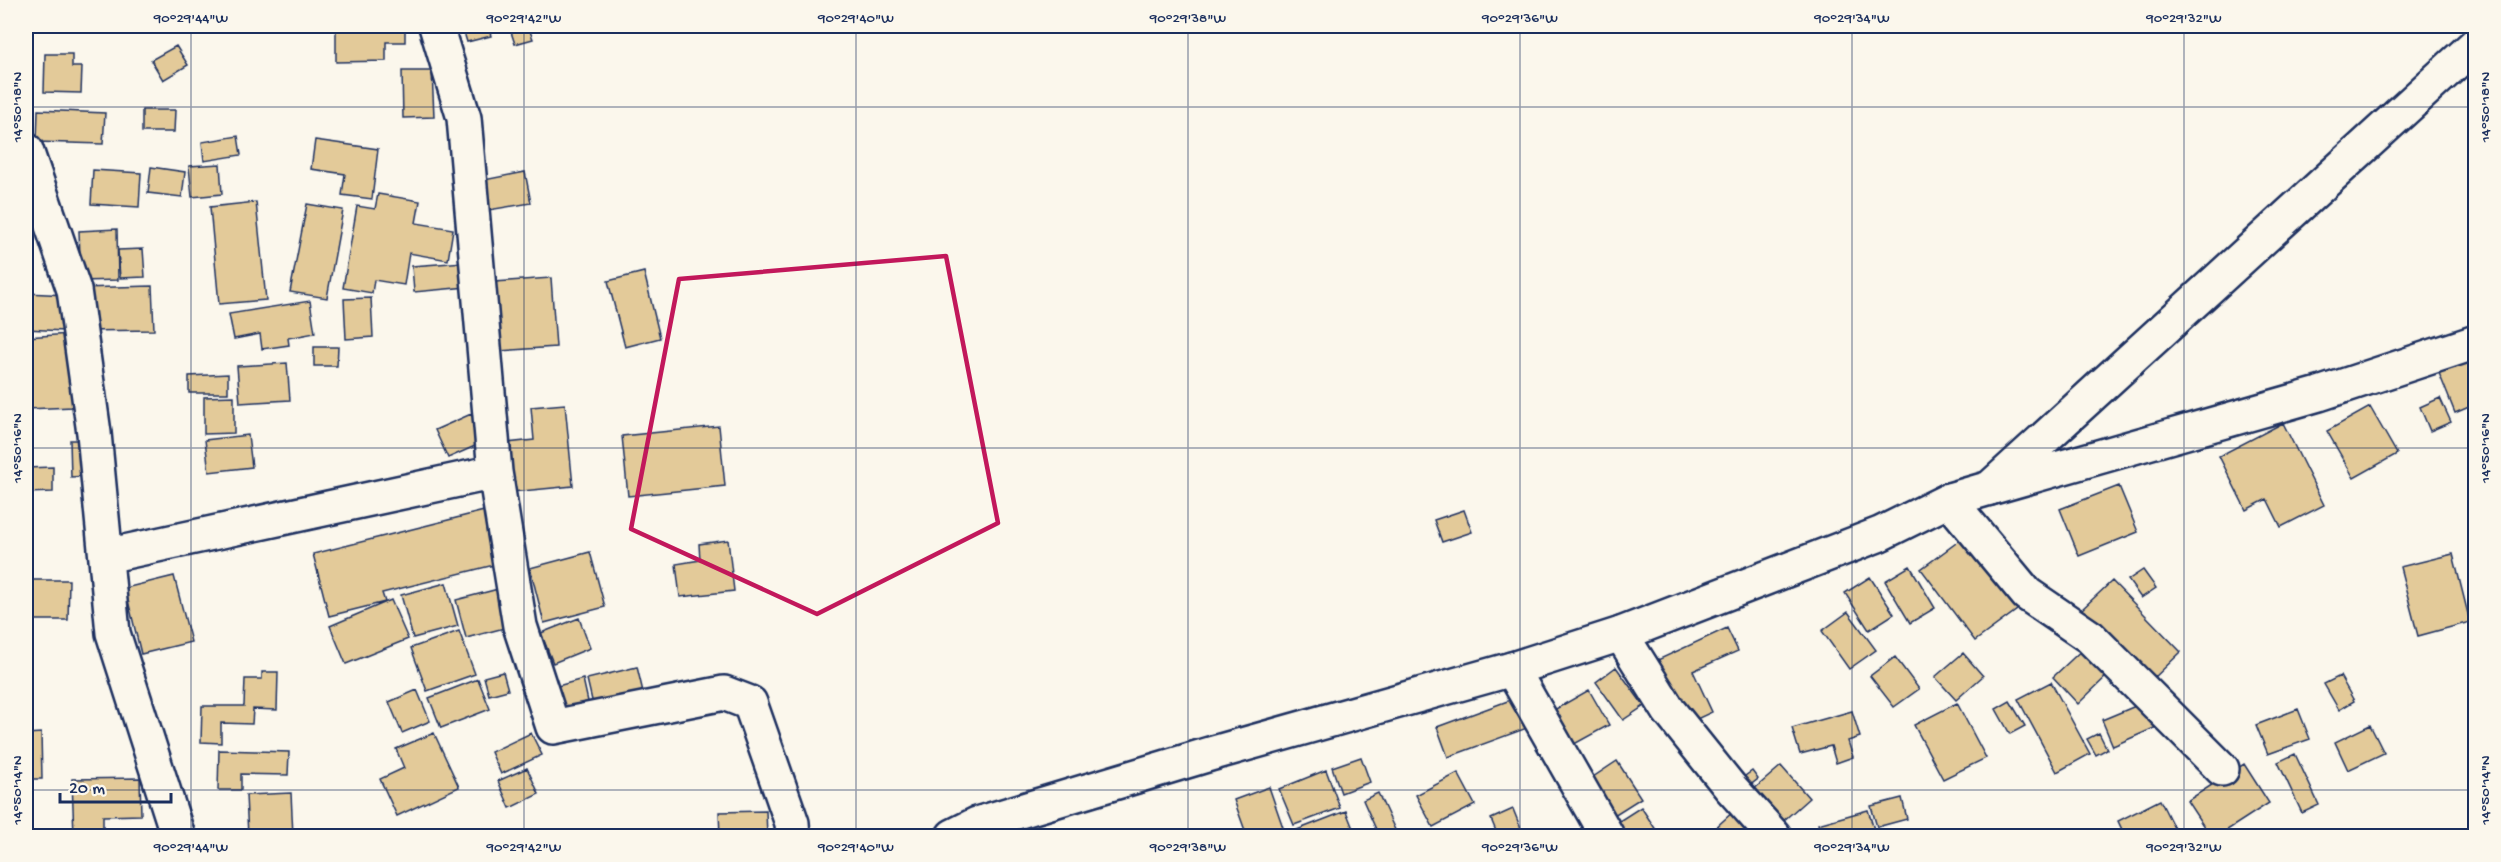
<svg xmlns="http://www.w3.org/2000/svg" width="2501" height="862" viewBox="0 0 2501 862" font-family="'Gochi Hand',sans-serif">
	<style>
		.building { fill: #e3ca99; stroke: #1b2f5e; stroke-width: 1.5 }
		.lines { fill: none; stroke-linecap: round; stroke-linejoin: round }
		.minor-casing { stroke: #1b2f5e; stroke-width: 38 }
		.secondary-casing { stroke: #1b2f5e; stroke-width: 38 }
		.minor { stroke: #fbf7ec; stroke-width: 33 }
		.secondary { stroke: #fbf7ec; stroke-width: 33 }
		.marked { fill: none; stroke: #c2185b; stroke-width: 4.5; stroke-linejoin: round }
		.ticks { fill: none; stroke: #1b2f5e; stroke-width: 1.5; stroke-opacity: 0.45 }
		.neatline { fill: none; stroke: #1b2f5e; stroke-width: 2 }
		.ticks-label { font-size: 15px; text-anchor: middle; fill: #1b2f5e }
	</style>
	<rect width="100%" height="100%" fill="#fbf7ec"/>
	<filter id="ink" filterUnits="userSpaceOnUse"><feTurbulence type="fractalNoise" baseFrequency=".0167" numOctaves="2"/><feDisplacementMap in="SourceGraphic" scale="12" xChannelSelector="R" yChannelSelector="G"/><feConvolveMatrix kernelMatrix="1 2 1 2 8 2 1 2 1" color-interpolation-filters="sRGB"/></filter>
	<g filter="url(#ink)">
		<path class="building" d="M336,26h69v16h-19v19l-50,1z
			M462,26h26l3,10 -24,6z
			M509,26h19l5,13 -18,5z
			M176,46l12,19 -25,15 -12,-20z
			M45,54h27v13h10l-1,26 -37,-1z
			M402,71h30l2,46 -31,1z
			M38,110l67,3 -2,31 -66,-2z
			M142,110h33l-1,22h-32z
			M238,136l3,19 -37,6 -2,-19z
			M315,140l63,9 -6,50 -30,-4 3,-21 -34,-5z
			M220,164l2,30 -30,3 -3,-31z
			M151,167l34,5 -3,25 -34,-4z
			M93,170l48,3 -2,34 -48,-3z
			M525,172l6,31 -42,7 -5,-30z
			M378,194l42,7 -4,22 37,6 -5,31 -39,-7 -5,32 -30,-5 -2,13 -29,-5 14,-82 18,3z
			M256,202l10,98 -47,4 -9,-97z
			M307,204l36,6 -16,88 -37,-6z
			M117,229l1,51 -37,1 -2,-50z
			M143,249l2,28 -25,1 -2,-28z
			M464,262l3,25 -53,5 -2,-26z
			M644,272l16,66 -35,9 -17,-66z
			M551,278l5,69 -57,4 -5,-69z
			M152,286l2,44 -73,1 -1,-43z
			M26,293l40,2 -2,36 -38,-2z
			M371,298l2,39 -27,2 -2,-40z
			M310,301l5,32 -27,5 1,7 -27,4 -2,-15 -26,5 -5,-25z
			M70,334l3,73 -47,2v-72z
			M314,347h24l-1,19h-23z
			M2476,358v46l-21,9 -16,-40z
			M287,363l3,37 -50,3 -3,-37z
			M228,374v19h-39v-17z
			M234,396v37l-30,1v-37z
			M2440,398l11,24 -21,9 -10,-24z
			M565,404l8,82 -61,6 -5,-49 27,-3 -3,-33z
			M2370,407l27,47 -43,24 -27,-47z
			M471,414l13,28 -36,16 -13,-28z
			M2283,423l41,82 -43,22 -14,-28 -21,11 -27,-54z
			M719,426l6,60 -97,10 -6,-60z
			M248,435l4,32 -43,5 -4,-32z
			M70,440h16l1,36 -16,1z
			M53,467v25l-27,1v-25z
			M2119,486l19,46 -59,24 -19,-47z
			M1464,510l8,22 -30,10 -8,-22z
			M484,511l14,53 -116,29 3,9 -56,14 -16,-62z
			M1967,535l54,72 -46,34 -54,-72z
			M728,540l6,51 -54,6 -4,-33 24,-4 -1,-16z
			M590,552l15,55 -61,16 -14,-55z
			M2453,554l17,68 -52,14 -18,-69z
			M1910,566l25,42 -25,15 -25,-42z
			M2143,570l13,18 -15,10 -13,-18z
			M174,576l17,66 -50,12 -16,-66z
			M1870,577l24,37 -25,16 -24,-37z
			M32,580h37l-1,40h-36z
			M2112,581l69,71 -31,30 -69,-72z
			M446,583l12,43 -45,12 -12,-43z
			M502,588l10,38 -46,12 -10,-38z
			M391,600l17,39 -62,25 -16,-38z
			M1848,612l28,38 -27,19 -27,-38z
			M579,618l11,30 -37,15 -12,-30z
			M1727,628l11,23 -45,20 19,41 -28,13 -35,-61z
			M459,631l16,43 -48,17 -16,-43z
			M2088,644l25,26 -35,34 -25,-27z
			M1963,653l20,23 -27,24 -21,-23z
			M1895,657l24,32 -25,18 -24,-31z
			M637,667l7,29 -50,13 -7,-30z
			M1616,667l28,39 -21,14 -27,-38z
			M262,672h16l-1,38 -24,-1 -1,15 -31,-1v20l-20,-1 1,-36h42l1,-27h17z
			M503,672l5,18 -19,5 -5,-18z
			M2340,676l14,25 -15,9 -15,-26z
			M478,679l12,30 -49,19 -12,-30z
			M583,679l6,27 -28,8 -7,-27z
			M2051,682l39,72 -33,18 -39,-73z
			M417,690l13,31 -28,12 -13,-31z
			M1589,690l20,35 -42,23 -20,-34z
			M1524,695l11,30 -87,32 -11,-30z
			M2150,700l11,25 -48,21 -11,-26z
			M2010,701l15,25 -15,8 -14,-25z
			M1957,703l29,55 -43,21 -29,-54z
			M2298,709l12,30 -42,15 -12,-29z
			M1852,711l8,26 -12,4 5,16 -17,6 -5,-17 -31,8 -8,-26z
			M2370,725l14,28 -36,17 -13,-28z
			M41,733l1,46h-16v-45z
			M434,733l25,54 -62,29 -17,-37 24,-11 -8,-19z
			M531,733l11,22 -41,19 -10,-22z
			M2099,733l8,16 -11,6 -9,-16z
			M219,750l70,2 -1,23 -47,-1v16h-23z
			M2295,754l24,51 -17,8 -24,-51z
			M1361,757l9,25 -29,11 -9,-26z
			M1617,761l24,37 -30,19 -24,-36z
			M2244,764l25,39 -51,33h-8l-23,-35z
			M1781,766l28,32 -27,24 -29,-32z
			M527,768l12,26 -29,14 -12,-27z
			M1326,770l14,38 -46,17 -15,-36z
			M1752,771l6,8 -14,11 -6,-9z
			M1458,773l17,32 -42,22 -17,-32z
			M140,778l1,37 -38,1v20h-29l-2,-57z
			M1269,787l17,49h-39l-13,-36z
			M291,793l2,43h-45l-2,-41z
			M1378,793l18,39 -12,4h-5l-16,-36z
			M1902,798l5,21 -30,8 -6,-21z
			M2160,800l18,36h-53l-7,-15z
			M1641,807l19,29h-39l-8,-11z
			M1513,809l8,20 -23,7 -7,-17z
			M1868,810l8,26h-54l-4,-12z
			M766,811l1,25h-47l-1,-24z
			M1346,811l10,25h-56l-3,-6z
			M1734,811l18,18 -8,7h-22l-8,-7z"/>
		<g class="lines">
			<defs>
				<path id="minor" d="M436,26l28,92 31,354 25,154 33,101 171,-34 26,10 42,120 1,13
					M26,150l48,140 20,143 19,200 65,203
					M1990,488l329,-94 157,-52
					M1949,500l78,94 63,43 132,132
					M106,556l389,-84
					M1621,634l48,77 61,76 44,49
					M1512,669l95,167"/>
				<path id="secondary" d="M953,836l24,-12 233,-70 302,-85 109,-35 259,-100 69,-34 41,-12 486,-444"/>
			</defs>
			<use href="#minor" class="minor-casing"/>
			<use href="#secondary" class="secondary-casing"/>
			<use href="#minor" class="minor"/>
			<use href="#secondary" class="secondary"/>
		</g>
	</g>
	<path class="marked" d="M946,256l52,267 -181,91 -186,-85 48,-250z"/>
	<path class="ticks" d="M191,26v810M524,26v810M856,26v810M1188,26v810M1520,26v810M1852,26v810M2184,26v810M26,107h2450M26,448h2450M26,790h2450"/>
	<rect width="2501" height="862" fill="none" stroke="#fbf7ec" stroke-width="66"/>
	<path d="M60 793v9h111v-9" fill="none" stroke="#1b2f5e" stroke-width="3"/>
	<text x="69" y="793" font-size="18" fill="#1b2f5e" stroke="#fbf7ec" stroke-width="4.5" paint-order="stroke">20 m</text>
	<rect x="33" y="33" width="2435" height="796" class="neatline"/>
	<g class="ticks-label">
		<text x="191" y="22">90°29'44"W</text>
		<text x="524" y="22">90°29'42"W</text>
		<text x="856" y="22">90°29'40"W</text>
		<text x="1188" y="22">90°29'38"W</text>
		<text x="1520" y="22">90°29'36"W</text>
		<text x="1852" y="22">90°29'34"W</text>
		<text x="2184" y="22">90°29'32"W</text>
		<text transform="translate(16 107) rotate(-90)" y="5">14°50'18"N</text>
		<text transform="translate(2484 107) rotate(-90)" y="5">14°50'18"N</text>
		<text transform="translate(16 448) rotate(-90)" y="5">14°50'16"N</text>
		<text transform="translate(2484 448) rotate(-90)" y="5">14°50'16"N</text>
		<text transform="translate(16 790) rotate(-90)" y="5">14°50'14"N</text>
		<text transform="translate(2484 790) rotate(-90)" y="5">14°50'14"N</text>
		<text x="191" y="851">90°29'44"W</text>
		<text x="524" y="851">90°29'42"W</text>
		<text x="856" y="851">90°29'40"W</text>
		<text x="1188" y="851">90°29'38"W</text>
		<text x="1520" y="851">90°29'36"W</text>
		<text x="1852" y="851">90°29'34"W</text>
		<text x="2184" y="851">90°29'32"W</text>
	</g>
</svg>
